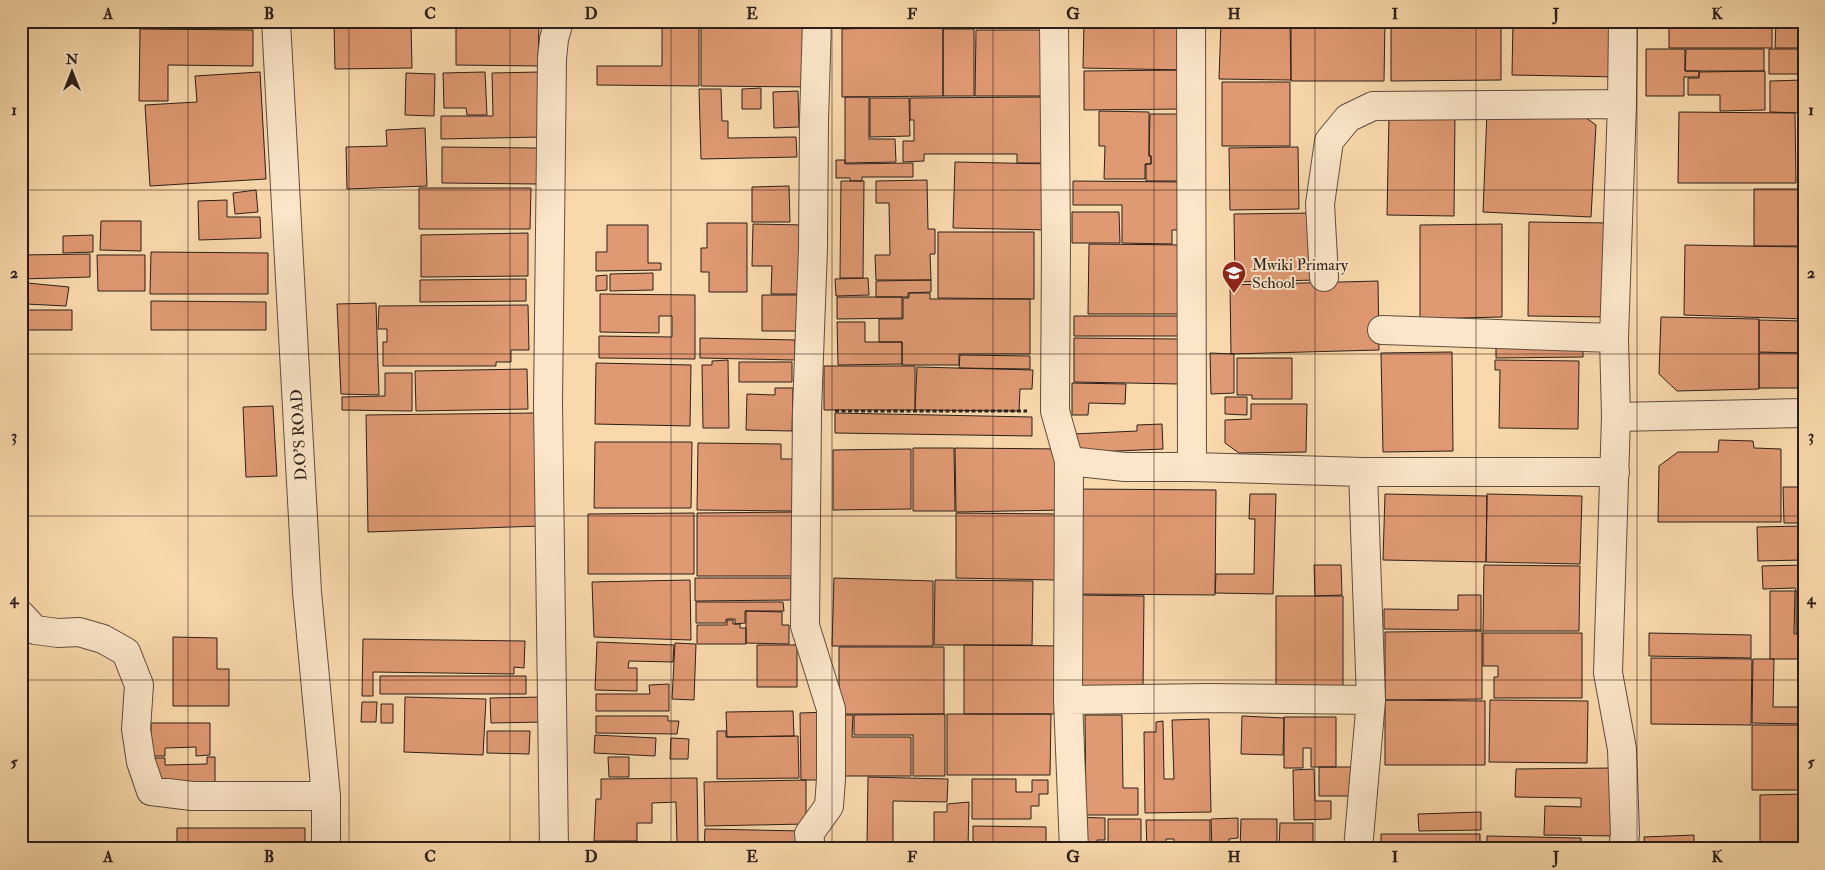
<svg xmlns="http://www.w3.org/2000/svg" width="1825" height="870" viewBox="0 0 1825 870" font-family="'IM FELL Double Pica',serif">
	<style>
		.building { fill: #e09a73; stroke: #2b1f18 }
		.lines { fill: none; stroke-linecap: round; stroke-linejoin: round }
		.minor-casing { stroke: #5e4e3d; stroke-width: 30 }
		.path { stroke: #2b1f18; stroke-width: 3; stroke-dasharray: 4 2.5; stroke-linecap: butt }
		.minor { stroke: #fbe6c9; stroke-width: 28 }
		.grid { fill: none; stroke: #2b1f18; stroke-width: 1; stroke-opacity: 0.55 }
		.labels { text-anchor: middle; stroke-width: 4; stroke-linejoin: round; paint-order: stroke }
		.poi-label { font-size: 16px; fill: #2b1f18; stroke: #fbe6c9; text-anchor: start }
		.street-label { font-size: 16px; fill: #2b1f18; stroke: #fbe6c9 }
		.neatline { fill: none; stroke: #2b1f18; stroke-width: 2 }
		.grid-label { font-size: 16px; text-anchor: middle; font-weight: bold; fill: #2b1f18 }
	</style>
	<rect width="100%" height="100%" fill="#f9d9ac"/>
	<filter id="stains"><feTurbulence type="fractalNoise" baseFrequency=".004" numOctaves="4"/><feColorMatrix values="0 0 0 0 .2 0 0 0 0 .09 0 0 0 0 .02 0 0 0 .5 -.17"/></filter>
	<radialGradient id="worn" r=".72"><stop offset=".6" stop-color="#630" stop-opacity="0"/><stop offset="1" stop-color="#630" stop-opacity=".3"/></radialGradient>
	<path class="building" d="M63,21h90l-90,3z
		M205,21h55v6h-55z
		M456,21l83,1 -1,44 -82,-1z
		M856,21h19v7h-19z
		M903,21h134l1,7 -140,-3z
		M1084,21h102l-1,49 -102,-2z
		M1221,21h69l1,59 -72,-1z
		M1291,21h94l-1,60h-93z
		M1391,21h110v59l-110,1z
		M1513,21h107l-2,56 -106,-2z
		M1669,21h103v27h-103z
		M1776,21h28v27h-29z
		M662,22h37v64l-102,-1v-19h65z
		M411,23l1,45 -77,1 -1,-44z
		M701,23l113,1 -1,63 -112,-1z
		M875,28h68v68l-101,1v-68z
		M140,29l113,1v36l-85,-1v36h-29z
		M943,29h31v67h-31z
		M976,30h67l-1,66h-67z
		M1646,49h39v22h14v6h-15v19h-38z
		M1686,49h78v22h-79z
		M1769,49h35v25h-35z
		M1184,70v39l-100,1v-39z
		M1765,71v39l-45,1v-16h-32v-17h11v-6z
		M260,72l6,107 -116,7 -5,-81 52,-3 -2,-26z
		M485,72l2,43h-20l-1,-7h-22l-1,-35z
		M540,72l2,65 -101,2v-23h52l-1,-43z
		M406,73l29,1 -1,42 -29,-1z
		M1804,80v33l-34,-1v-31z
		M1222,82h68v64h-68z
		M761,88v21h-19v-20z
		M699,89h22l1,32h6v17l68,-1 1,20 -96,2z
		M798,91l1,36 -25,1 -1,-36z
		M845,97h24v42h26l1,23 -51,1z
		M1044,97l1,66h-28v-9h-93v7l-21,1v-21h11v-21h-4v-22z
		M870,98h39l1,38 -40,1z
		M1099,111l50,1v44h2v8h-6v15h-41l1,-33h-6z
		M1487,112h91l18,13 -5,92 -108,-5z
		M1679,112l116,1 1,70h-118z
		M1150,114h32v67h-36v-17h5v-8h-2z
		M1389,115h66l-1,101 -67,-1z
		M425,128l2,58 -80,3 -1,-42 41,-1 -1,-16z
		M442,147l95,1v36l-95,-1z
		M1298,147l1,62 -69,1 -1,-62z
		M836,160h9v4l68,-1v14h-51v4h-12v-3h-14z
		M955,162l97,2 -2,66 -97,-2z
		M927,180l1,49h7v25h-5l1,26h-55l-1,-25h15l-1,-52h-13v-22z
		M841,181h23l-1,97h-23z
		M1073,181l108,1 -1,48h-8v14l-50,-1v-38h-49z
		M789,186l1,36h-38v-35z
		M419,188h112l-1,41h-111z
		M1754,189h50v57h-50z
		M256,190l2,22 -23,2 -2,-21z
		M227,200v17h33l1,21 -62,2 -1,-39z
		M1072,212h47l1,31h-48z
		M1315,213l2,67 -82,2 -1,-68z
		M101,221h40v30l-41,-1z
		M1529,222l81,1 -1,94 -81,-1z
		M707,223h40v69h-38v-20h-8v-24h6z
		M753,224l51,1v69h-33l1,-28h-20z
		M1502,224v93l-82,2v-94z
		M607,225h41v38h13v7l-65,1v-19h11z
		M938,232h96v67l-96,-1z
		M528,233v43l-107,1v-42z
		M93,235v17l-30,1v-17z
		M1089,244l99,1 -1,69h-99z
		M1685,245l119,2v72l-120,-4z
		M151,252l117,1v41h-118z
		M90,254v23l-69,2v-24z
		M97,255h48v36h-47z
		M653,273v17l-43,1v-17z
		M607,275v15l-11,1v-15z
		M868,278l1,17 -33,1 -1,-17z
		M526,279v22l-106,1v-22z
		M931,280v12l-23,1v4h-32v-16z
		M1378,281l1,69 -148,4 -1,-69z
		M27,283l42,4 -3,19 -40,-2z
		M909,293h21v6h100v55h-71v11h-57v-23h-23v-23h24v-21h6z
		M600,294l95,1v64l-96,-1v-22l73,1v-21h-13v17l-59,-1z
		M762,295h39v36h-39z
		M837,297h65v21l-65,1z
		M151,301l115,1v28h-115z
		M376,303l3,92 -38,-1 -4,-90z
		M528,305l1,45h-18v12h-15v4h-113v-24h4v-13h-9l1,-23z
		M24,310h48v20h-48z
		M1074,316h110v20h-110z
		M1661,317l98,2v70l-82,2 -18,-17z
		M1759,320l45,1v32l-45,-1z
		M837,322h28v20h37v22l-64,1z
		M700,338l95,2v20l-95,-2z
		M1074,338l106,1v45l-106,-2z
		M1583,343v14l-87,1v-14z
		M1452,352l1,99 -70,1 -2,-99z
		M1210,353l24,1v39l-23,1z
		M1759,353h45v35h-45z
		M960,355l70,1v13l-71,-1z
		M1237,358h55v41h-40v-4h-15z
		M728,360l1,68h-26l-1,-63h10v-4z
		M1495,360l84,1 -1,68 -79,-1 1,-58h-5z
		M739,362h53v20h-53z
		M596,363l95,2 -1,61 -95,-2z
		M824,366h91v44h-91z
		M917,367l116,3 -1,19h-12l-1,22 -104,-1z
		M527,369l1,40 -112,2 -1,-40z
		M385,373h27v38l-70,-1v-13l43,-1z
		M1072,383l54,1 -1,20 -36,-1 -1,12h-16z
		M775,388h18l-1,43 -46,-1 1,-36 28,1z
		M1225,397h22v18l-22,-1z
		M1251,404h56l-1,48 -67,1 -14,-10v-23l26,-1z
		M273,406l4,70 -31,1 -3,-70z
		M536,413l4,113 -172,6 -2,-117z
		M835,413l197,4v19l-197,-3z
		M1162,424l1,25 -90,4v-19l64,-3v-6z
		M1719,440l34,1 1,7 27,1v73h-123l1,-56 19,-14h40z
		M595,442h97l-1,66h-97z
		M698,443l83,1v15h12l-1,52 -95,-1z
		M913,448h41l1,63h-42z
		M955,448l108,1v61l-107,2z
		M911,449v60l-78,1v-60z
		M1783,487h21v36h-20z
		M1078,489l138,1 -1,105 -138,-1z
		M1250,494h26l-3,100 -58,-1 1,-19h38l1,-55h-6z
		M1385,494l102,2 -1,66 -103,-2z
		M1487,494l95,2 -2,68 -94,-2z
		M794,512v64h-97v-63z
		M694,513v61h-106v-60z
		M956,513l100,1 -1,66 -99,-2z
		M1804,526v34l-46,1 -1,-34z
		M1314,565h27l1,30 -27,1z
		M1484,565l96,1 -1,65h-96z
		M1804,565v26l-8,1 -1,-4 -32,1 -1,-23z
		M695,578h96v22l-96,1z
		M834,578l99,3v65h-101z
		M690,580l1,60 -97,-3 -2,-55z
		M935,580l98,1 -1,64h-98z
		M1770,591h25l-1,43h10v25h-34z
		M1796,593h8v40h-8z
		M1075,595l69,1 -1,93h-68z
		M1458,595h23v35l-97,-1v-20l74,1z
		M1276,596h67v97h-67z
		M696,602h87l1,9h-39v12l-10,1v-5h-9v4h-30z
		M746,611l36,1v13h7v19l-43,-1z
		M727,620h6v4h7v4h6v16h-49v-19h30z
		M1482,631v68l-97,1v-68z
		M1483,633h99v65h-88v-21h4v-11h-15z
		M1649,633l102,2v23l-102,-2z
		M173,637l44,1v31h12v37h-56z
		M363,639l162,2 -1,27 -10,-1v7l-141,-2v24h-11z
		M597,642l77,3 -1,17 -44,-1 -1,7h9v23l-42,-1z
		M675,643l21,1 -2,56 -22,-1z
		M757,645h40v42h-40z
		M964,645l100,1v68h-100z
		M839,647h105v67h-105z
		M1651,658l101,1 -1,66 -100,-1z
		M1753,659h21l-1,48h31v17l-52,-1z
		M380,676h146v18h-146z
		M669,684v27h-73v-17h54l-1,-9z
		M405,697l81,2 -3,56 -79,-3z
		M543,697l1,25 -53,1 -1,-25z
		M1385,700l100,1v64h-100z
		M1490,700l98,1 -1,62 -98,-1z
		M362,702h15l-1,20h-15z
		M381,704h12v19h-12z
		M793,711l1,25 -67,1 -1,-25z
		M829,712l1,68h-29l-1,-67z
		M945,714v62h-32v-41h-59v-20z
		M947,714h104l-1,61h-103z
		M832,715h21l-1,22h59v39h-79z
		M1085,715h37l1,73h15v27h-52z
		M596,716h72v5h11l-2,13 -81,-1z
		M1242,716l42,2 -1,37 -42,-1z
		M1284,717h52v50h-25v-19h-8v20h-19z
		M1209,719l2,93 -66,1 -1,-81h12v-10l7,-1 1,58h10l-2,-59z
		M151,723h59v32l-14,1v-9l-31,1v8h-14z
		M1752,725h52v65h-52z
		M487,731h43l-1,23 -42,-1z
		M717,731h9v6l72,-1 1,42 -82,1z
		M595,735l61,3 -1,18 -61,-3z
		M671,738l18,1 -1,20h-18z
		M207,757h8v31l-63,1 -1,-31h14v7l42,-1z
		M608,757h21v20h-20z
		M1319,767h40v29h-40z
		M1616,768l-1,68 -71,-1 1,-29 36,1v-9l-66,-1 1,-28z
		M1314,769l1,32h16v18l-37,1 -1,-50z
		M868,777l80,2 -1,23 -54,-1v44h-26z
		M697,778l1,65 -21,-1 -1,-40 -24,1v20h-15v18h-43l2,-42h5v-20z
		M972,779h44v13h16v-12h16v14h-9v12h-8v13h-59z
		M806,780v44l-101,2 -1,-44z
		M1804,794v55h-44v-54z
		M969,802l-1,47 -34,-1v-36h13v-8z
		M1481,812v18l-62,1 -1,-17z
		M1074,817l31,1v22h-8v9l-22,-1z
		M1238,818v20l-9,1v10h-17l-1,-30z
		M1108,819h33v30h-33z
		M1241,819h36v30h-37z
		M1146,820h64v29h-36v-10h-8v10h-19z
		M1280,823h33v26h-34z
		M973,826l73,1v20l-6,-1v3h-67z
		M177,828h128v21h-128z
		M705,829l96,2v18l-97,-1z
		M1381,834h99v15h-99z
		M1694,835v14h-49l-1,-12z
		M1487,836l94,2v11h-94z
		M144,844v5h-41v-3z
		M1320,845h22v4h-22z"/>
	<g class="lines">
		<defs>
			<path id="minor" d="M276,21l31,571 19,204v53
				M1054,21l2,221 -1,169 14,50 -1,239 6,149
				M1191,21l1,446
				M1324,277l-4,-73 9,-63 19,-23 25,-12 249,-2
				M1382,330l232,8
				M1616,417l188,-4
				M1069,461l56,6h67l171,5h252
				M21,615l14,15 23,3 21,-1 24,7 23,13 13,33 -3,44 5,33 10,29 41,5h134
				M1068,700l140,-2 163,2
				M554,849l-6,-446 4,-344 2,-20 5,-18
				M811,849l-2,-15 20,-28 2,-27v-70l-26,-83 2,-215 6,-163 1,-128 3,-99
				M1358,849l13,-149 -8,-228
				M1623,849l2,-15 -3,-85 -14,-76 8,-256 -2,-79 8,-234 1,-83"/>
		</defs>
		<use href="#minor" class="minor-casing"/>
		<path class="path" d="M835,411h192"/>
		<use href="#minor" class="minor"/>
	</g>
	<path class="grid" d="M188,21v828M349,21v828M510,21v828M671,21v828M832,21v828M993,21v828M1154,21v828M1315,21v828M1476,21v828M1637,21v828M21,190h1783M21,354h1783M21,516h1783M21,680h1783"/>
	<defs>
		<symbol id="school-pin" viewBox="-11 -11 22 30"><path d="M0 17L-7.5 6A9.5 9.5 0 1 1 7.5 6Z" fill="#8f2418" stroke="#fbe6c9"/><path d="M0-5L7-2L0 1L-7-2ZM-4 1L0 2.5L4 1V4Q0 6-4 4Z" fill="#fff"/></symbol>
	</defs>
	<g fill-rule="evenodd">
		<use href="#school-pin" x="1220" y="259" width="28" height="38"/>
	</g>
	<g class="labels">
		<g class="poi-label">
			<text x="1252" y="270">Mwiki Primary<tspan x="1252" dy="18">School</tspan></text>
		</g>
		<g class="street-label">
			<text transform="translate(298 435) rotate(-93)" y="6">D.O'S ROAD</text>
		</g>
	</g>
	<rect width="1825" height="870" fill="none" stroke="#f9d9ac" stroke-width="55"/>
	<g transform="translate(72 72)" stroke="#fbe6c9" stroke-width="4" paint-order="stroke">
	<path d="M0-4L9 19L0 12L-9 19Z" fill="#2b1f18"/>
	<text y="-8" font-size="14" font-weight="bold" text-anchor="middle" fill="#2b1f18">N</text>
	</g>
	<rect x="28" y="28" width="1770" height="814" class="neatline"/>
	<g class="grid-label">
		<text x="108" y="19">A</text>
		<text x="269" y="19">B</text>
		<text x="430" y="19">C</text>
		<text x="591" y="19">D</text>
		<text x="752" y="19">E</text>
		<text x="912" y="19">F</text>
		<text x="1073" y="19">G</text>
		<text x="1234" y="19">H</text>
		<text x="1395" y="19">I</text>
		<text x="1556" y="19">J</text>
		<text x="1717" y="19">K</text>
		<text x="14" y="115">1</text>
		<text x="1811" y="115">1</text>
		<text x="14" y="278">2</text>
		<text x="1811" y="278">2</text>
		<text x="14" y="441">3</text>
		<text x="1811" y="441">3</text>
		<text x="14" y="604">4</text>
		<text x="1811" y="604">4</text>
		<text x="14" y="767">5</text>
		<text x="1811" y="767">5</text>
		<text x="108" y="862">A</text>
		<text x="269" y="862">B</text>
		<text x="430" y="862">C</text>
		<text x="591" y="862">D</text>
		<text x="752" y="862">E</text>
		<text x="912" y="862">F</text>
		<text x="1073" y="862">G</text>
		<text x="1234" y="862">H</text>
		<text x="1395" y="862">I</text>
		<text x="1556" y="862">J</text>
		<text x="1717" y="862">K</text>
	</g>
	<rect width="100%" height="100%" filter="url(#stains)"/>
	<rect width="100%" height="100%" fill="url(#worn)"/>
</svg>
